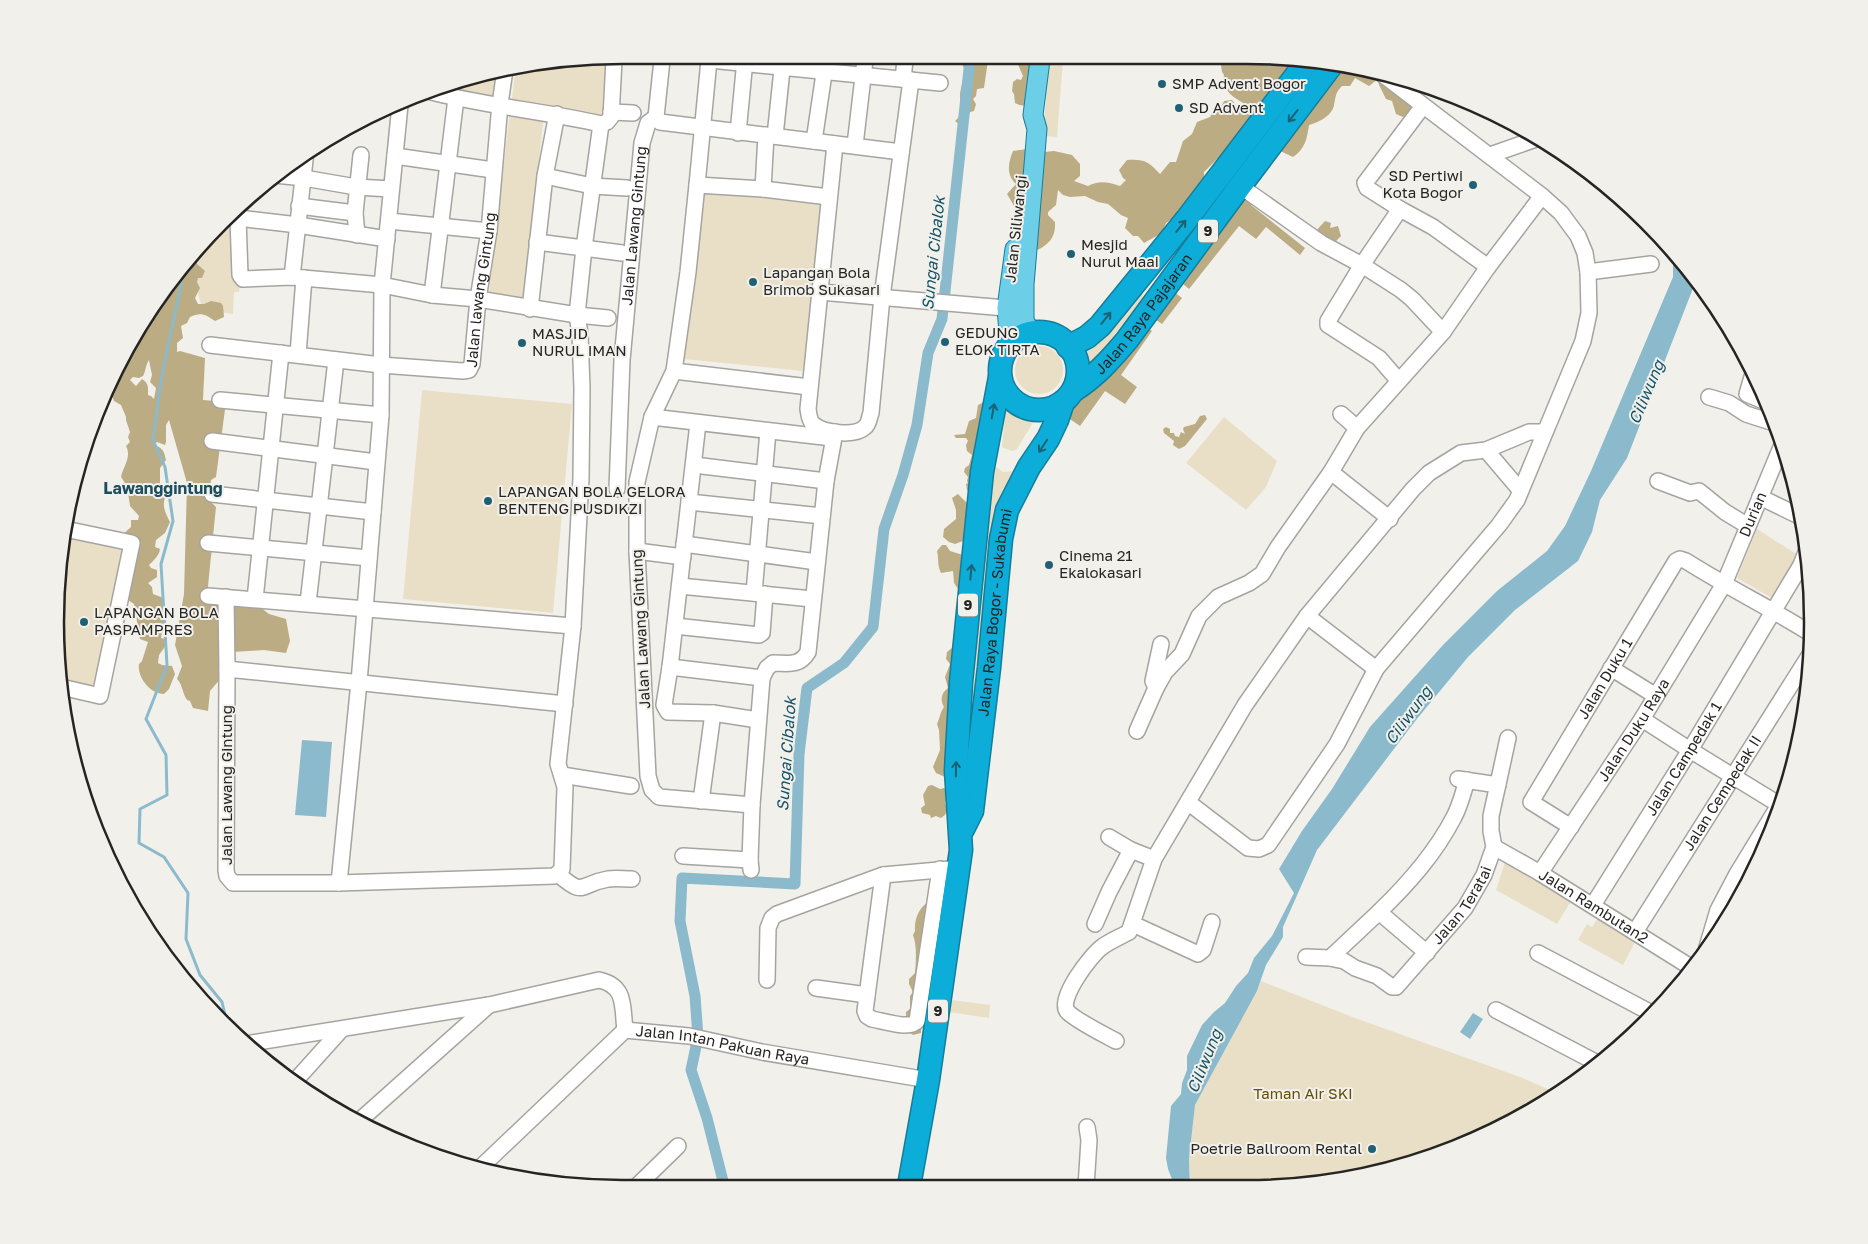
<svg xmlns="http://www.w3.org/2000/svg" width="1868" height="1244" viewBox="0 0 1868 1244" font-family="'Golos Text',sans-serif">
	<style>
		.green { fill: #e9dfc7 }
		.forest { fill: #bcac84; fill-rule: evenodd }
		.water { fill: #8bbacd }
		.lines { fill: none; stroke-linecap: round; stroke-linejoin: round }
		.stream { stroke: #8bbacd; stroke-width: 3 }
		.canal { stroke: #8bbacd; stroke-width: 11 }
		.minor-casing { stroke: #a6a4a0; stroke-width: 18 }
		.major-casing { stroke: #157d99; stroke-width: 21 }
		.highway-casing { stroke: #157d99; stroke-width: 25 }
		.minor { stroke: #fff; stroke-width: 15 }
		.major { stroke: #6dcee8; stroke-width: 19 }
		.highway { stroke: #0cadd8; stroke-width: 22 }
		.oneway { stroke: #1a6274 }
		.poi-dot { fill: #206075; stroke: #f2f0ea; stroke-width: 2 }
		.labels { text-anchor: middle; stroke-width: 4; stroke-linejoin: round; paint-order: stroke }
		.shield { fill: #f2f0ea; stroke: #63625f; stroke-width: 1 }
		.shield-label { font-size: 14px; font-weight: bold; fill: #262523 }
		.poi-label { font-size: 15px; fill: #262523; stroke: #f2f0ea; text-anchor: start }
		.street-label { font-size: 15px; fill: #262523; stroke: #f2f0ea }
		.park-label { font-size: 15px; fill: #654e05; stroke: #f2f0ea }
		.water-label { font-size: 16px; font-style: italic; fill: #155468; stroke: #f2f0ea }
		.neighbourhood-label { font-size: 16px; font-weight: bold; fill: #1c4e5f; stroke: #f2f0ea }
		.rim { fill: none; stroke: #262523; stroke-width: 2.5 }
	</style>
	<rect width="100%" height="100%" fill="#f2f0ea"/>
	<path class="green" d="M548,60h62l-7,55 -92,-9 5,-39z
		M1049,60h14l-6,77 -14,-1z
		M506,70l-4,35 -80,-11 18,-9z
		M510,111l34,4 -21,183 -34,-5z
		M701,191l121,14 -19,166 -119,-12z
		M239,205l7,26 -7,61h-5l-1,22 -27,-4 -4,-3 -14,-47z
		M1142,292l1,6 -59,76 -3,-13 -5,-7z
		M1015 370a24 24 0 1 1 48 0a24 24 0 1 1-48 0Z
		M422,390l150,14 -19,209 -150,-14z
		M1006,407l14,9 15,3 -18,30 -4,2 -10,-3 -1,-3z
		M1224,417l53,44 -11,26 -20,23 -60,-47z
		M995,466l8,6 10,-1 -19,36 -25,247 -6,-1z
		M1757,529l44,28 -24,44 -40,-23z
		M65,530l62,14 -31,149 -36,-8 -4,-26v-74z
		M1505,862l68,36 -16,26 -61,-34z
		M1598,918l38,22 -13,25 -45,-25 9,-16 5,3z
		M1261,981l94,37 165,59 37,16 -60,38 -105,39 -109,18 -92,-1 -2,-28 6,-54 62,-114z
		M951,1000l39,5 -1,13 -40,-6z"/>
	<path class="forest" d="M951,60h37l-4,28 -7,1 -1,7 -3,3 3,5 -2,7 -4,1 -3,9 -7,4 -5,-4 5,-5v-23l5,-23 -3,-6 -10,-1z
		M1016,60h14l1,4 -4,41c-5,1 -8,0 -12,-2l-1,-9 -2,-3 1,-9 4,-3 4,1 2,-4z
		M1231,60h89l65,15 31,32 -4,6 -9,4 -7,-3 -4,-13 -6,-2 -7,-14 -1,-6 -9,7 -14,-8 -5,8h-8c-7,7 -6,10 -8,19 -2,11 -15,17 -25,20 -2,14 -4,24 -16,32l-15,-7 -60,11 -1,-2 -13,13v9l-25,33 -13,9 -4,10 -18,10 -6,-7h-5l-8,-8 3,-10 -7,-3 -13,-11 -10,-2 -13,-6 -15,1 -7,-2 -5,-5 -2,15 -8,7v3l7,7c1,17 -8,24 -22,30l-8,-21 -7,-8 -3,-7 4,-6 -3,-1 -9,-15 9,-10c-10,-9 -8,-21 -3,-33l22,-3 9,4 10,-1 18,4 8,9v12l-6,5 14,5c11,-6 20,-4 32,0l6,-6 -3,-2 -4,-8 8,-10c17,-1 21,1 33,14l10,-12h6l7,-21 9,-7 5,-12 13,-5 4,-8 8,-4 2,-4 8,-1 10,12 4,-3 -1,-5c-11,-6 -24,-14 -21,-29l-2,-3 -1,-7z
		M1239,189l15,12 -3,4 54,43 -5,7 -34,-28 -10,12 -17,-13 -50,63 -17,-14z
		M1325,221l6,2 -1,5 8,-2 3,10 -5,5v2l-21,-11z
		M193,255l4,9 8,7 -3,7h-4l-1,4 3,6 -5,10 3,6h6l7,-3 10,2 2,3 1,11 -9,4c-10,-7 -14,-9 -25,-4l-3,6 -6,3 2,12 -6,5v9l3,-1 25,7 -2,42 23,2 -10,75 -5,3 -2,13 1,8 6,6 -8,79 2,5 15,21 12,-8h19l13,10 17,5 4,22 -4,12 -22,-3 -32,2 -11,26 -11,13 -2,20 -15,-3 -3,-7 -3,-1c-5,-7 -4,-15 -10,-21l5,-13 -7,-21 9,-51 3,-111 -18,-63 -3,5v17l-1,3 -8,-3 -3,3c9,3 10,6 12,15l-6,8v15l6,3c1,7 -1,10 -2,16 -1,7 3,14 6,20l-5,11 -9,7 -1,7 5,2c-1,7 -6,11 -11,16l2,3 6,2v7l-9,6 4,4 1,7 8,3 4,6 -3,7 -9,3 1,3 8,1 2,3 -3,18 4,1 1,6 -7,10 -1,8 4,2 10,1 3,8 -6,15 -5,5c-14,0 -27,-17 -25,-30l3,-3 6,-19 -8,-3 -6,-35 -18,-12v-15l15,-22 -10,-19 10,-9v-7h7l1,-4 -9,-10 -3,-20 -6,-9c2,-10 11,-20 5,-31l4,-4 -2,-5 2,-5 -4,-12v-3l-5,-12 -7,-4 -5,-15 33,-56 4,2c5,-5 7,-12 11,-16l-3,-2 -1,-4 19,-33zM149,360l3,15 -2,7 6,6 -2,11 -3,-3 -3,-1c0,-7 1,-12 -6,-16l-6,7 -6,-6 3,-3 6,1 4,-2c3,-5 2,-10 6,-16z
		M1169,288l13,10 -20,26 -13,-9z
		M1135,319l17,12 -31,44 16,12 -12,17 -20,-13 -25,35 -13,-9z
		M984,402l7,1 -18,91 -6,-4 -1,-6 2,-1 -1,-2 1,-4 -4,-5 1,-4 4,-3 3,-10 -5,-4 -1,-6 2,-4 -2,-3h-10l-2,-3 11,-1 4,-13 7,-3 2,-13z
		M1205,415l2,4 -22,27 -6,3 -6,-4 1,-4 -10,-8 -1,-4 3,-2 4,2v4h4l1,3 4,1 2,-5 4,2 -2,-5 1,-2 11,-3 5,-8z
		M958,494l11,11c0,6 -3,12 -4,18 0,7 1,10 -2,18l-8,3 -6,-2 -6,-5 1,-8 12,-10v-9l-4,-12z
		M942,545h4l4,6 13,4 -3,37 -6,-9 -1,-12 -12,2c-4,-8 -2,-14 -4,-22z
		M953,647h6l-6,126 -8,4 -9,-4 -3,-6 7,-17 -1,-20 -2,-6c3,-6 3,-12 7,-17 -4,-7 -3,-14 4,-19l-3,-11 5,-13 -4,-5 1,-7z
		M932,785l8,4 4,-1 5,4v6l-4,4c2,8 3,12 -4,16l-5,-2 -5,2 -1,-3 -8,-2 -1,-5 4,-3 -2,-10 5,-9z
		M932,900l10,48 -16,70 -5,1v14l-8,2 -24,-18 17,-1v-4l4,-3v-13l3,-4 -4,-8v-5l6,-6c1,-11 2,-28 -2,-38l2,-4c-1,-13 5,-26 17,-31z"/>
	<path class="water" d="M1673,252l24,26 -70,180 -27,42 -8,32 -14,29 -63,49 -47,47 -52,63 -99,130 -34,77v10l-17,28 -9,26 -62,114 -6,54 1,28h-15l-7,-18 -2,-11 5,-52 10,-12 1,-11 5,-13v-14l15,-31 12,-13 11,-9 11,-17 12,-13 6,-15 18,-22 22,-43 -15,-24 23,-38 30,-42 38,-62 73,-82 54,-54 50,-40 18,-25 26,-55 82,-194z
		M302,740l30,2 -6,75 -31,-2z
		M1473,1013l10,6 -13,20 -10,-7z"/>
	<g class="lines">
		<path class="stream" d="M177,271l4,13 -20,96 -8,60 12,27 8,54 -12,43 6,101 -21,54 20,36 1,40 -27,14 -1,34 25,14 24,36 -2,46 14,36 22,27 6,26"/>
		<path class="canal" d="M724,1185l-17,-67 -16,-48 7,-33 -3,-41 -15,-75 2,-43 113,6 4,-130 8,-66 37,-25 29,-36 11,-98 19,-54 14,-50 11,-72 14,-34 28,-259"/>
		<defs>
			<g id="minor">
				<path d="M662,60l-6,57 4,5 241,30"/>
				<path d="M710,60l230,23"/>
				<path d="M903,79l2,-19"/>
				<path d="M428,91c57,15 116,20 173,33l6,-2 4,-5 3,-57"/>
				<path d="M611,112l22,1"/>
				<path d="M601,124l-17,124 -7,67 31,3"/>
				<path d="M738,133l7,-73"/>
				<path d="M775,136l8,-76"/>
				<path d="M814,141l12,-81"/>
				<path d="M835,144l-27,265c1,5 1,11 5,15 10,9 42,13 52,3 4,-3 4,-9 6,-14l11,-116 29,-217"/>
				<path d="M855,145l10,-85"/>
				<path d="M1490,155l46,-16"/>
				<path d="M395,156l98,14"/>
				<path d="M275,175l29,3 52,9 35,2"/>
				<path d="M545,176l47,10 35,2"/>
				<path d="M697,185l12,-125"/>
				<path d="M1240,186l81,57 41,22 39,25 11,9 31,33"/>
				<path d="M763,189l3,-54"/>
				<path d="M299,206l56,7"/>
				<path d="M1400,209l-33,-21 -2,-5 58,-77"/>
				<path d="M238,218l60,7 89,14"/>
				<path d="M389,221l100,10"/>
				<path d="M357,235l-2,-22 6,-58"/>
				<path d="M537,242l85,11"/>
				<path d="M1588,272l63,-8"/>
				<path d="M292,277l14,-126"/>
				<path d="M820,292l197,17"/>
				<path d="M432,295l24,-197"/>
				<path d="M530,309l15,-133 12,-62"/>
				<path id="s1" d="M210,345l171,20 82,6 6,-1 3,-6 6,-65 11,-68 11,-127 5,-34"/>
				<path d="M298,354l6,-76"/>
				<path d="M1754,370l-7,24 19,8"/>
				<path d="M674,371l135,16"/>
				<path d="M1398,380l-19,-22 -51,-33v-4l34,-56 38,-56 33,18 55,40"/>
				<path d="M1709,397l20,6 17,11 28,9"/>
				<path d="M220,400l161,15"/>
				<path d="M1341,414l16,14"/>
				<path d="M652,417l180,21"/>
				<path d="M698,423l-28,244 -6,38 4,7 45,1 45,7"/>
				<path d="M212,441l164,21"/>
				<path d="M1486,450l34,40"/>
				<path d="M694,465l132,16"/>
				<path d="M1331,472l59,47"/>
				<path d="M1658,481l32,12 9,-2 26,21 23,14"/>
				<path id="s2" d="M617,489l5,-129 20,-217 6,-20 8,-6"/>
				<path d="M212,494l161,18"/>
				<path d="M1760,497l41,20"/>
				<path d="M689,502l133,14"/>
				<path d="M208,543l161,15"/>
				<path d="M684,544l133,18"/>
				<path d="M637,551l46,6"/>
				<path d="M680,586l132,13"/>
				<path d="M754,593l14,-162"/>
				<path d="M208,596l365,30"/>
				<path d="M226,597l1,72 338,35"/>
				<path d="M255,599l26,-246"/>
				<path d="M308,603l28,-243"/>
				<path d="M1307,616l69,53"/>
				<path d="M675,626l84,9 3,-2 3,-39"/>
				<path d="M670,667l92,11"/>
				<path d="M1611,668l45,28"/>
				<path d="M227,669l-1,201 1,6 6,7h106l216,-7 7,-7 3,-82 -7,-23 15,-138 8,-148 1,-90 -2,-54 -3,-19 -99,-16 -46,-4 -50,-10 -90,-8 -49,2 -3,-4 -2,-57 2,-14"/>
				<path d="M61,687l39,9 32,-153 -67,-14"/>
				<path d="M1156,688l9,-16 17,-18 17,-38 19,-19 31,-14 13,-9 16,-27 53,-75 26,-44 86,-96 45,-65 54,-71"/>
				<path d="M1642,719l48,31 90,55"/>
				<path d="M1137,731l19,-43 -3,-7 8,-37"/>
				<path d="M562,775l69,11"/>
				<path d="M1458,779l40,6"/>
				<path d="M701,801l12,-88"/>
				<path d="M1189,803l59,45 11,1 9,-4 69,-101 39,-75 123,-144 18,-25 66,-159 6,-28 -1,-41 -3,-19 -7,-17 -17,-23 -19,-17 -160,-122"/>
				<path d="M752,805l-93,-8 -7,-7 -4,-14 -11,-225v-69l15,-65 22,-46 14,-99 9,-87 66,4 66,8"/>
				<path id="s3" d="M1571,827l-40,-25 145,-241 4,-2 6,2c41,26 84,47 124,72"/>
				<path d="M1109,837l22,13 23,9"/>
				<path id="s4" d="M1494,847l46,26 152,95"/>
				<path d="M683,856l67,4"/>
				<path d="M751,870l-1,-10 2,-55 10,-127 5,-10 6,-5c15,0 26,4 35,-11l18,-171 9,-49"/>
				<path id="s5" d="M1540,873l102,-154 82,-135 58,-139"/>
				<path d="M558,874c27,24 21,10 50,5 7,-1 16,0 24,0"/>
				<path d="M883,875l-18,136 2,5 5,3c11,2 38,11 45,2l23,-152"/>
				<path d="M339,883l20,-201 22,-267 1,-130 18,-180"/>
				<path id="s6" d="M1593,905l97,-155 111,-185 5,-13"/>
				<path d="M1379,912c29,-28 56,-58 75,-95 6,-11 9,-24 13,-37"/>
				<path d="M1095,924l14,-32 22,-42"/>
				<path d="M1133,924l65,30 5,-4 9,-28"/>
				<path id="s7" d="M1635,932l174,-276"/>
				<path d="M1707,947l11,-37 19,-36 47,-77"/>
				<path d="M1538,953l115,61"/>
				<path d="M1306,957l24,1 49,-46 48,41"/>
				<path id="s8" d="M1330,958l14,3 11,7 22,8 15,11h4l69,-79 19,-33 10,-28 -3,-16v-15l17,-78"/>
				<path d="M767,980l1,-52 4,-10 5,-4 106,-39 67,-6"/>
				<path d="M816,988l51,7"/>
				<path d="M1496,1010l103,54"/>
				<path d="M1116,1041c-11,-6 -43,-22 -49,-30 -9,-13 24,-56 35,-64 8,-6 18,-10 27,-15l25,-73 91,-154 62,-89 106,-127 16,-16 32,-20 25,-3 43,-18h16"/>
				<path d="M252,1043l237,-38 110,-25c28,6 23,28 26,50"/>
				<path d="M296,1080l45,-50"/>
				<path d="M358,1122l131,-117"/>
				<path id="s9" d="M480,1168l145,-138 64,6 73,16 166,28"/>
				<path d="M638,1185l40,-39"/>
				<path d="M1086,1187l3,-47 -2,-13"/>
			</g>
			<path id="major" d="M1030,333l-6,-13v-35l13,-156 -4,-14 7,-55
				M1010,345l-3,-37 8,-59"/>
			<g id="highway">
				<circle cx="1039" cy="371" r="39"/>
				<path d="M1068,347l19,-10 13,-11 87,-107 121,-159"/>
				<path id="s10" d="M1074,390c21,-13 37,-31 53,-50l113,-154 93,-123"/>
				<path id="s11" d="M963,829l9,-18 17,-143 12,-129 6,-29 22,-43 19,-28 9,-19 6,-18"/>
				<path d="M909,1186l19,-106 33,-230 -5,-80 5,-88 21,-210 18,-95"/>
			</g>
		</defs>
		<use href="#minor" class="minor-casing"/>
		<use href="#major" class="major-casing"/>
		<use href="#highway" class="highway-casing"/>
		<use href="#minor" class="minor"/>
		<use href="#major" class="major"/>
		<use href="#highway" class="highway"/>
	</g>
	<defs><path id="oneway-shaft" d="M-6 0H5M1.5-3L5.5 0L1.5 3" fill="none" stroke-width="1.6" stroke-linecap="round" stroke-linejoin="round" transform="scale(1.25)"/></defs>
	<g class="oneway">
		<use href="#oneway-shaft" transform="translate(1293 116) rotate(128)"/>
		<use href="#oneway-shaft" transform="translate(1181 226) rotate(-51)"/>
		<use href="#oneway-shaft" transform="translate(1106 318) rotate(-51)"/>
		<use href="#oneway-shaft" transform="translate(993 411) rotate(-80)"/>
		<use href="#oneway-shaft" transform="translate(1043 446) rotate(123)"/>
		<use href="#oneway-shaft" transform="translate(971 572) rotate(-85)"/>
		<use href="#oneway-shaft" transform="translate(956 769) rotate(-89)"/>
	</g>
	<g class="poi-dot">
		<circle cx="1162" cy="84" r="5"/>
		<circle cx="1179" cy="108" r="5"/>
		<circle cx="1473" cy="185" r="5"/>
		<circle cx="1071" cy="254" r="5"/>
		<circle cx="753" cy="282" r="5"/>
		<circle cx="945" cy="342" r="5"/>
		<circle cx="522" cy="343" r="5"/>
		<circle cx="488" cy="501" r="5"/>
		<circle cx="1049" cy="565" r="5"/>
		<circle cx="84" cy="622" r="5"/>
		<circle cx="1372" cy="1149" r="5"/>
	</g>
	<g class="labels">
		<g class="shield">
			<rect x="1198" y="219.5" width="20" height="23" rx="4"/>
			<rect x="958" y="593.5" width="20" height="23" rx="4"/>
			<rect x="928" y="999.5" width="20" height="23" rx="4"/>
		</g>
		<g class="shield-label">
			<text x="1208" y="236">9</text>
			<text x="968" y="610">9</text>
			<text x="938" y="1016">9</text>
		</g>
		<g class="poi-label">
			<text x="1172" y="89">SMP Advent Bogor</text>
			<text x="1189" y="113">SD Advent</text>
			<text x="1463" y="181" text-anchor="end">SD Pertiwi<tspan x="1463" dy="17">Kota Bogor</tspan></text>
			<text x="1081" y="250">Mesjid<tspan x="1081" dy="17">Nurul Maai</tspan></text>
			<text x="763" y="278">Lapangan Bola<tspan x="763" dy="17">Brimob Sukasari</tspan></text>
			<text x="955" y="338">GEDUNG<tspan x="955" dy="17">ELOK TIRTA</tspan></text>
			<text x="532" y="339">MASJID<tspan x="532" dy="17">NURUL IMAN</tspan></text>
			<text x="498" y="497">LAPANGAN BOLA GELORA<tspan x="498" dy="17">BENTENG PUSDIKZI</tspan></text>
			<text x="1059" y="561">Cinema 21<tspan x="1059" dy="17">Ekalokasari</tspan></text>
			<text x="94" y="618">LAPANGAN BOLA<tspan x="94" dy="17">PASPAMPRES</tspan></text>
			<text x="1362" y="1154" text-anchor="end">Poetrie Ballroom Rental</text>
		</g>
		<g class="street-label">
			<text dy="5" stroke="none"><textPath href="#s2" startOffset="264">Jalan Lawang Gintung</textPath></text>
			<text transform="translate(1016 229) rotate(-84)" y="5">Jalan Siliwangi</text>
			<text dy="5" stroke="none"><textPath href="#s1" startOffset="342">Jalan lawang Gintung</textPath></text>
			<text dy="5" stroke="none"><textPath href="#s10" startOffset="104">Jalan Raya Pajajaran</textPath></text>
			<text dy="5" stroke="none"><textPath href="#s5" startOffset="418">Durian</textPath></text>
			<text dy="5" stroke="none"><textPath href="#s11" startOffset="220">Jalan Raya Bogor - Sukabumi</textPath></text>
			<text transform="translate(641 629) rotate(-93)" y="5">Jalan Lawang Gintung</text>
			<text dy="5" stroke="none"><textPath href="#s3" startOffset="191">Jalan Duku 1</textPath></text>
			<text dy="5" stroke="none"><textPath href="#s5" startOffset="171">Jalan Duku Raya</textPath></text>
			<text dy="5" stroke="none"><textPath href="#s6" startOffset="172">Jalan Campedak 1</textPath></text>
			<text transform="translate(227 785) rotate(-90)" y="5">Jalan Lawang Gintung</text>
			<text dy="5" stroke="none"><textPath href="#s7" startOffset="164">Jalan Cempedak II</textPath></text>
			<text dy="5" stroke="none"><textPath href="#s8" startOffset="179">Jalan Teratai</textPath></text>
			<text dy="5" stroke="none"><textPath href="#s4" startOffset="116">Jalan Rambutan2</textPath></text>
			<text dy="5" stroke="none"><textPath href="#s9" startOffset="299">Jalan Intan Pakuan Raya</textPath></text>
		</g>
		<g class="park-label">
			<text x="1303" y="1099">Taman Air SKI</text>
		</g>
		<g class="water-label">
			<text transform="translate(933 253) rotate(-84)" y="6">Sungai Cibalok</text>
			<text transform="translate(1646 392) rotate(-67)" y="6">Ciliwung</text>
			<text transform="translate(1408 715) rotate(-54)" y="6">Ciliwung</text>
			<text transform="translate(786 754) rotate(-86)" y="6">Sungai Cibalok</text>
			<text transform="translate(1204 1061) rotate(-68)" y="6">Ciliwung</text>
		</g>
		<g class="neighbourhood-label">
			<text x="163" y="494">Lawanggintung</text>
		</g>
	</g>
	<path d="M0 0H1868V1244H0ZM622 64H1246A558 558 0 0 1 1804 622V622A558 558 0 0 1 1246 1180H622A558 558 0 0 1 64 622V622A558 558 0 0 1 622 64Z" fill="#f2f0ea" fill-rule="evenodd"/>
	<path class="rim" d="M622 64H1246A558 558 0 0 1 1804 622V622A558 558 0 0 1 1246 1180H622A558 558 0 0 1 64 622V622A558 558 0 0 1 622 64Z"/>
</svg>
